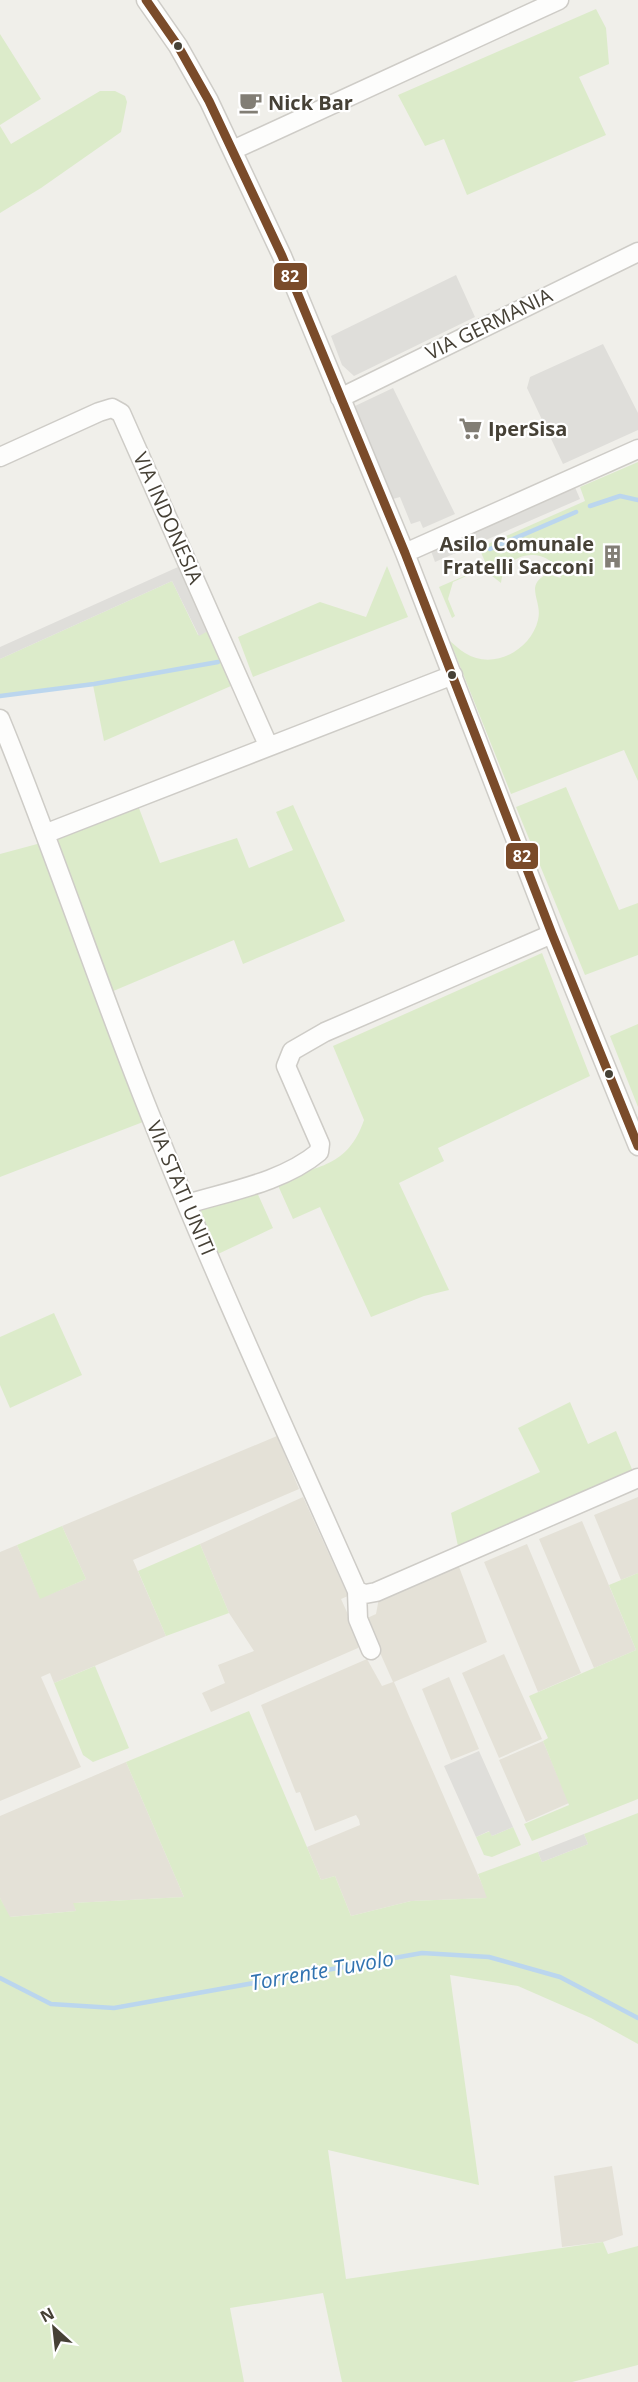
<svg xmlns="http://www.w3.org/2000/svg" width="638" height="2382" viewBox="0 0 638 2382" font-family="'Open Sans',sans-serif">
	<style>
		.residential { fill: #e4e1d7 }
		.green { fill: #dcebca }
		.parking { fill: #dfdeda }
		.lines { fill: none; stroke-linecap: round; stroke-linejoin: round }
		.stream { stroke: #bbd6ee; stroke-width: 4.5 }
		.minor-casing { stroke: #ceccc7; stroke-width: 21 }
		.minor { stroke: #fdfdfc; stroke-width: 18 }
		.bus-1-casing { stroke: #fff; stroke-width: 14 }
		.bus-1 { stroke: #7a4b2a; stroke-width: 9 }
		.bus-dot { fill: #464136; stroke: #fff; stroke-width: 2 }
		.labels { text-anchor: middle; stroke-width: 4.5; stroke-linejoin: round; paint-order: stroke }
		.poi-label { font-size: 20px; font-weight: bold; fill: #464136; stroke: #fff; text-anchor: start }
		.street-label { font-size: 20px; fill: #464136; stroke: #fff }
		.water-label { font-size: 21px; font-style: italic; fill: #3173b0; stroke: #fff }
		.line-badge { stroke: #fff; stroke-width: 2 }
		.badge-label { font-size: 16px; text-anchor: middle; font-weight: bold; fill: #fff }
	</style>
	<rect width="100%" height="100%" fill="#f0efea"/>
	<path class="residential" d="M277,1436l22,53 -166,71 33,76 -112,47 -4,-10 -9,4 40,90 -81,34v-249l17,-7 23,53 20,-8 26,-11 -24,-53z
		M303,1497l45,99 -7,3 19,42 -2,7 -147,64 -9,-19 23,-10 -7,-18 36,-14 -25,-38 -29,-69z
		M638,1497v76l-17,7 -27,-65z
		M582,1521l54,129 -42,18 -55,-129z
		M527,1544l54,129 -43,19 -54,-130z
		M458,1564l29,78 -93,40 94,216 -77,3 -60,15 -16,-40 -14,4 -14,-33 53,-22 -1,-5 -3,-5 -41,16 -15,-39 -4,1 -35,-88 106,-46 15,27 11,-4 -28,-63 11,-5 3,-16z
		M504,1654l38,85 -43,19 -37,-85z
		M449,1677l30,72 -28,11 -29,-71z
		M543,1741l26,62 -43,19 -27,-62z
		M126,1762l58,135 -110,6 2,8 -67,6 -9,-19v-82z
		M612,2166l11,69 -20,7 -41,5 -8,-71z"/>
	<path class="green" d="M596,9l10,19 3,36 -30,13 27,58 -139,60 -23,-56 -19,7 -27,-51z
		M0,34l41,65 -41,26z
		M100,91h15l10,5 2,6 -6,30 -80,56 -41,25v-87l11,18z
		M638,462v319l-14,-31 -113,44 -61,-153c5,4 10,9 15,12 28,18 66,-3 73,-33 3,-12 -3,-21 -3,-32 1,-7 6,-11 12,-14l14,4c-7,-32 -56,-31 -60,5l-14,-11 -7,-2 -27,12 -5,17 7,17 -3,2 -13,-31 48,-21 -8,-18 106,-47 -5,-14z
		M387,566l21,51 -155,60 -15,-40 82,-35 46,15z
		M172,581l26,54 10,-4 23,55 -127,55 -11,-56 -93,11v-37z
		M566,787l53,123 19,-7v52l-53,20 -69,-168z
		M137,803l23,60 77,-25 12,30 44,-18 -17,-38 17,-7 52,116 -102,43 -9,-24 -123,52 -57,-158z
		M41,843l102,279 -143,55v-323z
		M542,953l48,123 -152,72 6,13 -45,22 50,107 -25,6 -53,21 -51,-110 -27,12 -17,-38c42,-15 72,-14 88,-61l-31,-74z
		M638,1024v83l-28,-71z
		M256,1190l17,38 -55,26 -21,-47z
		M54,1313l28,62 -72,33 -10,-23v-48z
		M570,1402l18,42 28,-13 18,43 -175,77 -8,-38 89,-41 -22,-44z
		M62,1526l24,53 -46,20 -23,-54z
		M200,1544l29,69 -63,23 -28,-65z
		M638,1573v226l-106,42 -8,-17 45,-19 -26,-64 5,-3 -19,-42 107,-46 -27,-65z
		M95,1666l34,82 -36,14 -10,-7 -29,-72z
		M249,1711l72,169 14,-4 16,40 60,-15 76,-3 -9,-24 60,-22 4,10 46,-18 -4,-10 54,-21v231l-47,-26 -73,-32 -68,-11 29,210 -151,-35 18,129 257,-37 5,12 30,-8v119l-66,17h-230l-19,-89 -93,15 14,74h-244v-484l10,19 66,-6 -3,-8 111,-6 -58,-135z
		M513,1827l8,18 -29,12 -8,-2 -8,-18 14,-6 2,5z"/>
	<path class="parking" d="M456,275l19,42 -121,59 -12,-11 -11,-29z
		M603,344l35,69v17l-75,34 -36,-76 3,-11z
		M393,388l62,126 -32,14 -3,-7 -9,3 -11,-27 -7,2 -38,-93z
		M574,485l6,14 -145,63 -5,-14z
		M178,567l30,64 -9,5 -27,-55 -172,78v-12z
		M479,1751l34,76 -21,9 -3,-5 -13,6 -32,-71z
		M584,1834l4,10 -46,18 -4,-10z"/>
	<g class="lines">
		<path class="stream" d="M590,506l30,-10 18,4
			M490,549l86,-37
			M0,696l94,-12 124,-22
			M0,1978l51,26 63,4 308,-55 67,4 71,20 78,41"/>
		<defs>
			<path id="minor" d="M146,0l32,46 31,55 73,155 123,297 147,381 86,212
				M233,150l326,-150
				M340,398l298,-146
				M0,457l99,-45 13,-4 9,5 147,332
				M405,553l233,-104
				M0,719c55,133 99,270 153,403 63,158 135,313 204,469l1,28 13,31
				M47,833l406,-158
				M187,1204c43,-13 96,-22 132,-52l1,-8 -34,-78 6,-15 33,-19 227,-98
				M357,1591l8,3 11,-2 262,-114"/>
		</defs>
		<use href="#minor" class="minor-casing"/>
		<use href="#minor" class="minor"/>
		<defs>
			<path id="bus-1" d="M146,0l32,46 31,55 73,155 123,297 147,381 86,212"/>
		</defs>
		<use href="#bus-1" class="bus-1-casing"/>
		<use href="#bus-1" class="bus-1"/>
	</g>
	<defs>
		<symbol id="cafe-bare" viewBox="-9 -9 18 18"><path d="M-5.5-4.5H6V0H3Q3 3.5 0 3.5H-2.5Q-5.5 3.5-5.5 0ZM3-3.2v2h1.7v-2ZM-6 4.5H4V6H-6Z" fill="#827e75" stroke="#fff" stroke-width="2.5" paint-order="stroke"/></symbol>
		<symbol id="supermarket-bare" viewBox="-9 -9 18 18"><path d="M-6-5.5h2.5l.6 2H6L4.5 2H-2.5L-4.4-4H-6ZM-1.5 3.2a1.3 1.3 0 1 0 .1 0ZM3 3.2a1.3 1.3 0 1 0 .1 0Z" fill="#827e75" stroke="#fff" stroke-width="2.5" paint-order="stroke"/></symbol>
		<symbol id="building-bare" viewBox="-9 -9 18 18"><path d="M-4-6H4V6H1V3H-1V6H-4ZM-2.5-4.3h1.7v1.8h-1.7ZM.8-4.3h1.7v1.8H.8ZM-2.5-1h1.7V.8h-1.7ZM.8-1h1.7V.8H.8Z" fill="#827e75" stroke="#fff" stroke-width="2.5" paint-order="stroke"/></symbol>
	</defs>
	<g fill-rule="evenodd">
		<use href="#cafe-bare" x="234" y="86" width="33" height="33"/>
		<use href="#supermarket-bare" x="454" y="412" width="33" height="33"/>
		<use href="#building-bare" x="596" y="540" width="33" height="33"/>
	</g>
	<g class="bus-dot">
		<circle cx="178" cy="46" r="5"/>
		<circle cx="452" cy="675" r="5"/>
		<circle cx="609" cy="1074" r="5"/>
	</g>
	<g class="labels">
		<g class="poi-label">
			<text x="268" y="110">Nick Bar</text>
			<text x="488" y="436">IperSisa</text>
			<text x="594" y="551" text-anchor="end">Asilo Comunale<tspan x="594" dy="23">Fratelli Sacconi</tspan></text>
		</g>
		<g class="street-label">
			<text transform="translate(489 324) rotate(-26)" y="7">VIA GERMANIA</text>
			<text transform="translate(168 518) rotate(66)" y="7">VIA INDONESIA</text>
			<text transform="translate(181 1188) rotate(67)" y="7">VIA STATI UNITI</text>
		</g>
		<g class="water-label">
			<text transform="translate(322 1971) rotate(-10)" y="7">Torrente Tuvolo</text>
		</g>
	</g>
	<g class="line-badge">
		<rect x="273" y="262" width="35" height="29" rx="6" fill="#7a4b2a"/>
		<rect x="505" y="842" width="34" height="28" rx="6" fill="#7a4b2a"/>
	</g>
	<g class="badge-label">
		<text x="290" y="282">82</text>
		<text x="522" y="862">82</text>
	</g>
	<g transform="translate(54 2328) rotate(333)" stroke="#ffffff" stroke-width="4.5" paint-order="stroke">
	<path d="M0-4.5L10 22L0 15L-10 22Z" fill="#464136"/>
	<text y="-9" font-size="16" font-weight="bold" text-anchor="middle" fill="#464136">N</text>
	</g>
</svg>
